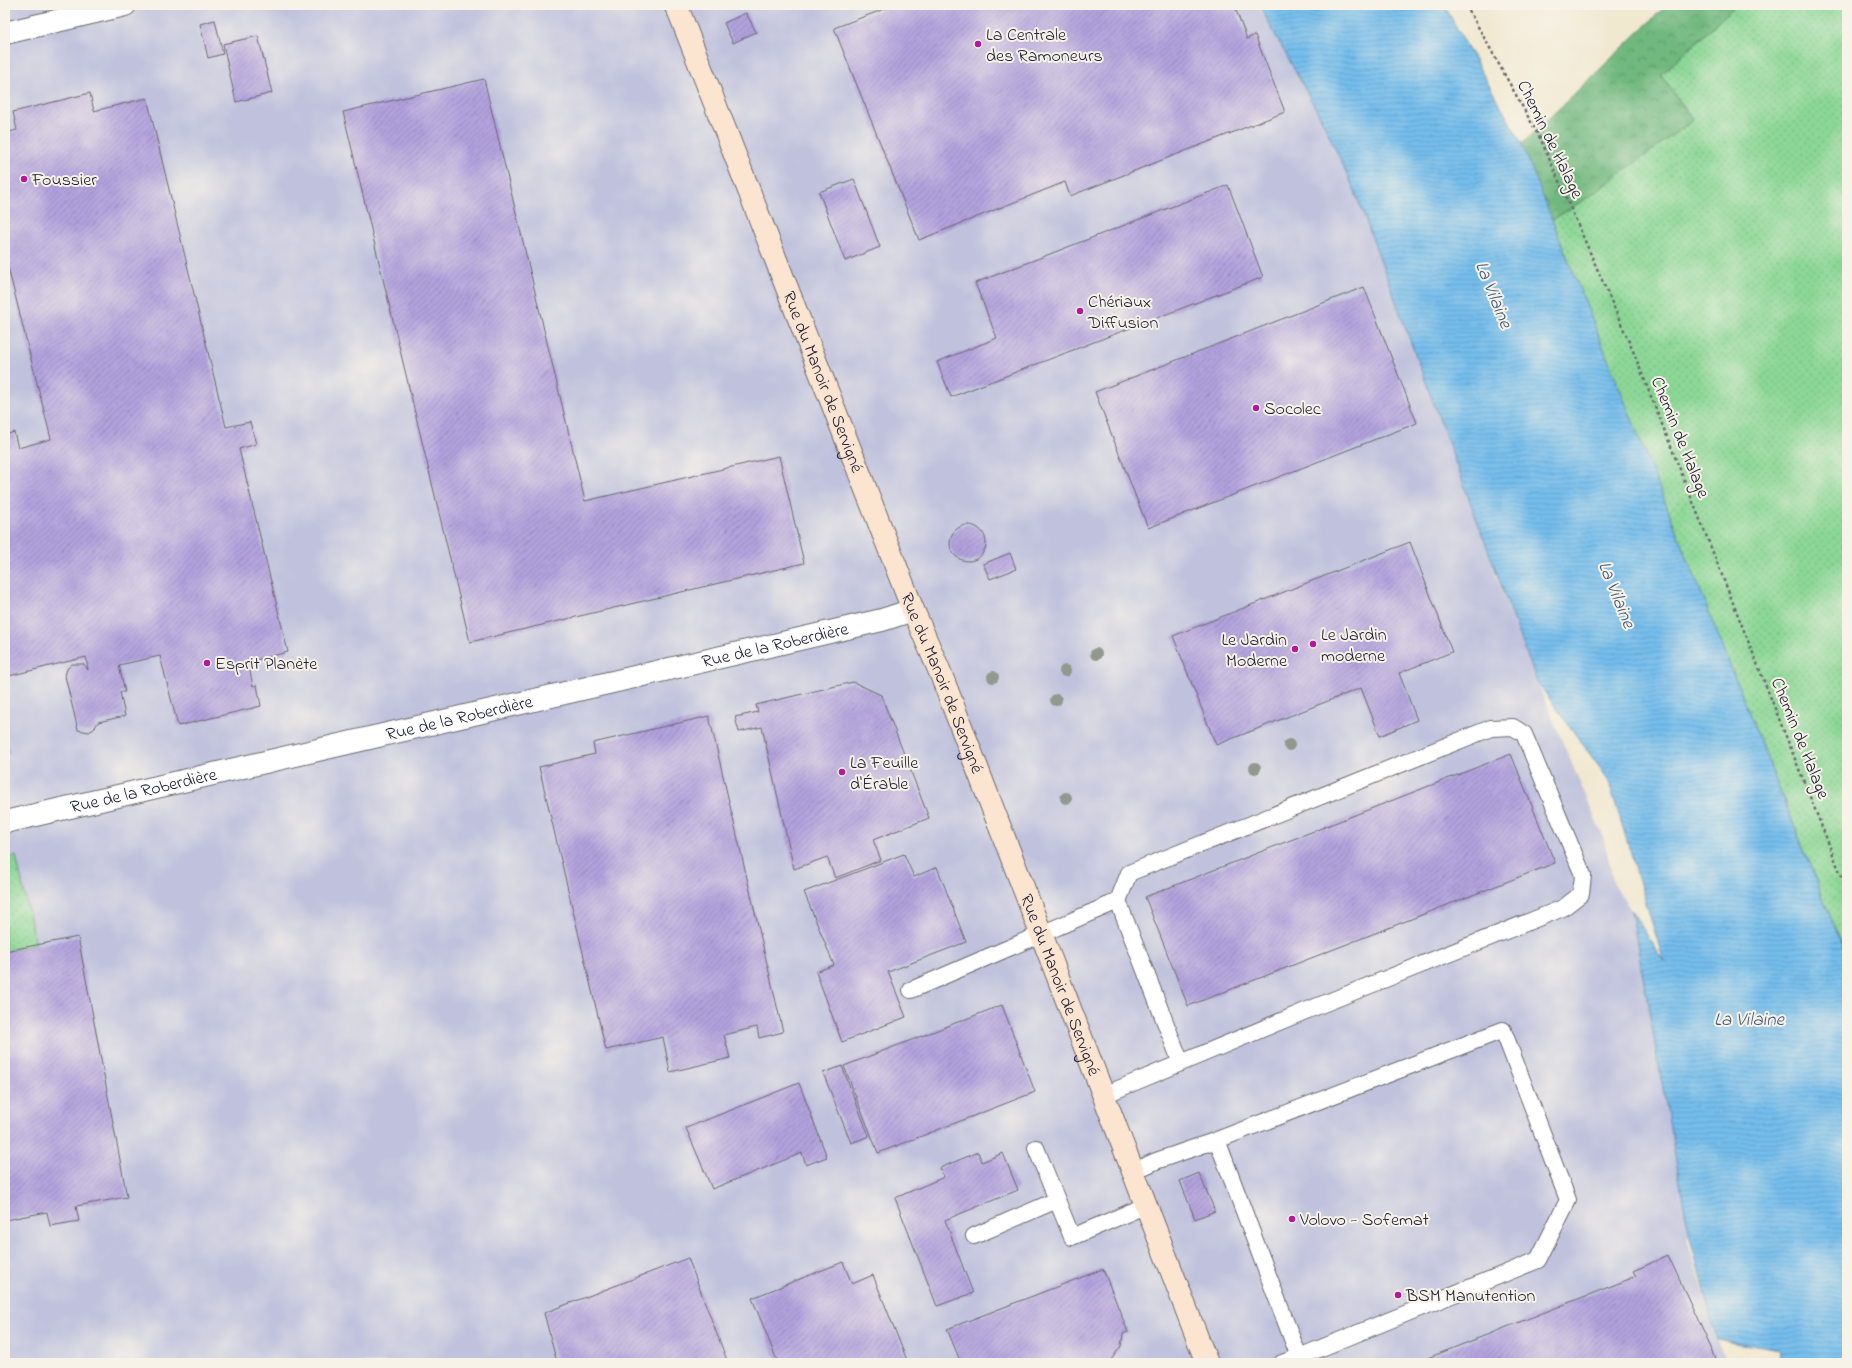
<svg xmlns="http://www.w3.org/2000/svg" width="1852" height="1368" viewBox="0 0 1852 1368" font-family="'Indie Flower',sans-serif">
	<style>
		.industrial { fill: #c0c2dd }
		.grass { fill: url(#grass-dots); stroke: #567c68 }
		.forest { fill: url(#forest-crowns); stroke: #496d5c }
		.water { fill: url(#water-rules); stroke: #4b7094 }
		.building { fill: url(#building-hatch) }
		.lines { fill: none; stroke-linecap: round; stroke-linejoin: round }
		.lane-casing { stroke: #6a676f; stroke-width: 18 }
		.street-casing { stroke: #6a676f; stroke-width: 24 }
		.secondary-casing { stroke: #6a676f; stroke-width: 24 }
		.path { stroke: #6a676f; stroke-width: 2.5; stroke-dasharray: 3 3; stroke-linecap: butt }
		.lane { stroke: #fff; stroke-width: 16 }
		.street { stroke: #fff; stroke-width: 22 }
		.secondary { stroke: #fce5d0; stroke-width: 22 }
		.tree { fill: #91998d }
		.poi-dot { fill: #b5179e; stroke: #f7f3e8; stroke-width: 1.5 }
		.labels { text-anchor: middle; stroke-width: 4; stroke-linejoin: round; paint-order: stroke }
		.poi-label { font-size: 18px; fill: #22223b; stroke: #f7f3e8; text-anchor: start }
		.street-label { font-size: 18px; fill: #22223b; stroke: #f7f3e8 }
		.water-label { font-size: 19px; font-style: italic; fill: #3f5879; stroke: #f7f3e8 }
	</style>
	<defs>
		<pattern id="grass-dots" width="8" height="8" patternUnits="userSpaceOnUse"><rect width="8" height="8" fill="#8bd795"/><path d="M2 2h.1M6 6h.1" fill="none" stroke="#78b881" stroke-width="1.8" stroke-linecap="round"/></pattern>
		<pattern id="forest-crowns" width="20" height="18" patternUnits="userSpaceOnUse"><rect width="20" height="18" fill="#70b87e"/><path d="M2 6a3 3 0 1 1 6 0M12 15a3 3 0 1 1 6 0" fill="none" stroke="#5c9568"/></pattern>
		<pattern id="water-rules" width="6" height="5" patternUnits="userSpaceOnUse"><rect width="6" height="5" fill="#74bdec"/><path d="M0 2.5h6" fill="none" stroke="#64a2cb"/></pattern>
		<pattern id="building-hatch" width="6" height="6" patternUnits="userSpaceOnUse"><rect width="6" height="6" fill="#b2a2de"/><path d="M-1 1l2-2M0 6l6-6M5 7l2-2" fill="none" stroke="#9084b5"/></pattern>
	</defs>
	<rect width="100%" height="100%" fill="#f7f3e8"/>
	<filter id="ink" filterUnits="userSpaceOnUse"><feTurbulence type="fractalNoise" baseFrequency=".025" numOctaves="2"/><feDisplacementMap in="SourceGraphic" scale="8" xChannelSelector="R" yChannelSelector="G"/><feConvolveMatrix kernelMatrix="1 2 1 2 8 2 1 2 1" color-interpolation-filters="sRGB"/></filter>
	<filter id="wash" filterUnits="userSpaceOnUse"><feTurbulence type="fractalNoise" baseFrequency=".012" numOctaves="4" result="noise"/><feDisplacementMap in="SourceGraphic" scale="16" xChannelSelector="R" yChannelSelector="G"/><feGaussianBlur stdDeviation="0.9" result="paint"/><feColorMatrix in="noise" values="0 0 0 0 0 0 0 0 0 0 0 0 0 0 0 0 0 1.4 0 .05"/><feComposite in="paint" operator="in"/></filter>
	<g filter="url(#wash)">
		<rect width="100%" height="100%" fill="#f1e8d0"/>
		<path class="industrial" d="M5,5h1251l19,27 48,90 31,67 32,64 93,267 14,48 44,114 67,157 10,46 17,25 58,323 -2,6 29,101 11,23h-1722z"/>
		<path class="grass" d="M1736,5h111v953l-295,-738 38,-24 103,-76 -32,-45z
			M16,856l20,89 -31,6v-92z"/>
		<path class="forest" d="M1667,5h69l-75,70 32,45 -103,76 -38,24 -30,-76z"/>
		<path class="water" d="M1259,5h185l78,139 325,814v405h-67l1,-13 -65,-10 -27,-107 -58,-323 33,52 -56,-183 -71,-97 -183,-493 -31,-67z"/>
		<g id="blocks">
			<path class="building" d="M895,5h339l13,34 8,-4 30,77 -215,84 -5,-14 -146,58 -85,-212z
				M746,13l10,19 -23,11 -9,-20z
				M215,20l8,34 -15,4 -8,-34z
				M258,36l14,57 -36,9 -13,-58z
				M484,79l101,422 194,-45 25,107 -334,79 -127,-530z
				M90,93l4,18 53,-13 79,329 24,-5 6,22 -17,5 49,203 -40,10 5,24 4,-1 4,21 -83,20 -18,-70 -41,9 6,27h-5l5,24 -27,6 -4,7 -5,3 -11,-2 -13,-54 2,-7 5,-5h12l4,6 -2,-13 -81,20v-242l9,-3 4,16 33,-9 -46,-184v-122l12,-3 -4,-18z
				M854,179l26,68 -35,14 -26,-69z
				M1228,185l35,92 -312,120 -14,-35 60,-24 -22,-55z
				M1364,287l53,136 -269,105 -53,-136z
				M950 543a18 18 0 1 1 36 0a18 18 0 1 1-36 0Z
				M1410,542l42,110 -53,21 18,47 -37,16 -19,-48 -145,57 -43,-109z
				M1010,553l6,16 -26,10 -7,-15z
				M853,682l28,13 48,123 -56,22 8,20 -46,18 -8,-21 -33,12 -32,-142 -23,5 -4,-15 23,-5 -2,-7z
				M709,716l74,316 -24,6 -2,-11 -33,8 6,23 -60,14 -7,-35 -57,13 -67,-283 56,-13 -2,-11z
				M5,734l5,19 -5,1z
				M1511,754l44,109 -367,143 -43,-109z
				M904,854l10,23 23,-10 29,75 -78,30 18,45 -64,25 -26,-70 18,-7 -30,-73z
				M78,937l49,260 -51,9 3,15 -29,5 -3,-14 -42,8v-269z
				M1002,1005l33,87 -157,61 -34,-87z
				M842,1066l27,70 -18,7 -28,-70z
				M799,1083l28,74 -21,8 -4,-12 -90,36 -26,-61z
				M978,1152l4,10 21,-9 15,37 -73,30 28,73 -36,13 -42,-108 49,-21 -4,-9z
				M1199,1173l16,38 -20,8 -15,-38z
				M1668,1255l50,108h-303l222,-87 -3,-5z
				M688,1258l40,105h-171l-13,-50z
				M843,1262l9,22 21,-9 35,88h-130l-26,-65z
				M1103,1269l25,63 -5,2 -2,12 -10,14 -6,3h-144l-14,-34z"/>
		</g>
	</g>
	<g filter="url(#ink)">
		<use href="#blocks" fill-opacity="0" stroke="#6a676f" stroke-width="1"/>
		<g class="lines">
			<defs>
				<path id="lane" d="M1118,901l63,162
					M911,990l207,-89 11,-28 362,-145 22,-1 11,7 59,141 -2,19 -18,14 -260,104 -199,83
					M1217,1140l286,-110 65,170 -30,60 -239,97
					M1036,1148l36,89 75,-32
					M1134,1171l22,-10 61,-21 82,217 -17,6
					M974,1236l83,-36"/>
				<g id="street">
					<path d="M5,33l120,-28"/>
					<path id="s1" d="M5,822l877,-202 31,-10"/>
				</g>
				<g id="secondary">
					<path id="s2" d="M675,5l4,7 234,598 27,62 267,691"/>
				</g>
			</defs>
			<use href="#lane" class="lane-casing"/>
			<use href="#street" class="street-casing"/>
			<use href="#secondary" class="secondary-casing"/>
			<path class="path" d="M1466,5l75,135 92,211 214,539"/>
			<use href="#lane" class="lane"/>
			<use href="#street" class="street"/>
			<use href="#secondary" class="secondary"/>
		</g>
		<g class="tree">
			<circle cx="1096" cy="654" r="6"/>
			<circle cx="1065" cy="671" r="6"/>
			<circle cx="993" cy="677" r="6"/>
			<circle cx="1056" cy="700" r="6"/>
			<circle cx="1289" cy="745" r="6"/>
			<circle cx="1255" cy="768" r="6"/>
			<circle cx="1066" cy="798" r="6"/>
		</g>
	</g>
	<g class="poi-dot">
		<circle cx="978" cy="44" r="4"/>
		<circle cx="24" cy="179" r="4"/>
		<circle cx="1080" cy="311" r="4"/>
		<circle cx="1256" cy="408" r="4"/>
		<circle cx="1313" cy="644" r="4"/>
		<circle cx="1295" cy="649" r="4"/>
		<circle cx="207" cy="663" r="4"/>
		<circle cx="842" cy="772" r="4"/>
		<circle cx="1292" cy="1219" r="4"/>
		<circle cx="1398" cy="1295" r="4"/>
	</g>
	<g class="labels">
		<g class="poi-label">
			<text x="986" y="40">La Centrale<tspan x="986" dy="21">des Ramoneurs</tspan></text>
			<text x="32" y="185">Foussier</text>
			<text x="1088" y="307">Chériaux<tspan x="1088" dy="21">Diffusion</tspan></text>
			<text x="1264" y="414">Socolec</text>
			<text x="1321" y="640">Le Jardin<tspan x="1321" dy="21">moderne</tspan></text>
			<text x="1287" y="645" text-anchor="end">Le Jardin<tspan x="1287" dy="21">Moderne</tspan></text>
			<text x="215" y="669">Esprit Planète</text>
			<text x="850" y="768">La Feuille<tspan x="850" dy="21">d'Érable</tspan></text>
			<text x="1300" y="1225">Volovo - Sofemat</text>
			<text x="1406" y="1301">BSM Manutention</text>
		</g>
		<g class="street-label">
			<text transform="translate(1551 139) rotate(64)" y="6">Chemin de Halage</text>
			<text dy="6" stroke="none"><textPath href="#s2" startOffset="405">Rue du Manoir de Servigné</textPath></text>
			<text transform="translate(1681 437) rotate(68)" y="6">Chemin de Halage</text>
			<text dy="6" stroke="none"><textPath href="#s1" startOffset="790">Rue de la Roberdière</textPath></text>
			<text dy="6" stroke="none"><textPath href="#s2" startOffset="729">Rue du Manoir de Servigné</textPath></text>
			<text dy="6" stroke="none"><textPath href="#s1" startOffset="466">Rue de la Roberdière</textPath></text>
			<text transform="translate(1801 738) rotate(68)" y="6">Chemin de Halage</text>
			<text dy="6" stroke="none"><textPath href="#s1" startOffset="142">Rue de la Roberdière</textPath></text>
			<text dy="6" stroke="none"><textPath href="#s2" startOffset="1053">Rue du Manoir de Servigné</textPath></text>
		</g>
		<g class="water-label">
			<text transform="translate(1495 294) rotate(68)" y="7">La Vilaine</text>
			<text transform="translate(1618 594) rotate(68)" y="7">La Vilaine</text>
			<text x="1749" y="1025">La Vilaine</text>
		</g>
	</g>
	<rect width="1852" height="1368" fill="none" stroke="#f7f3e8" stroke-width="20"/>
</svg>
